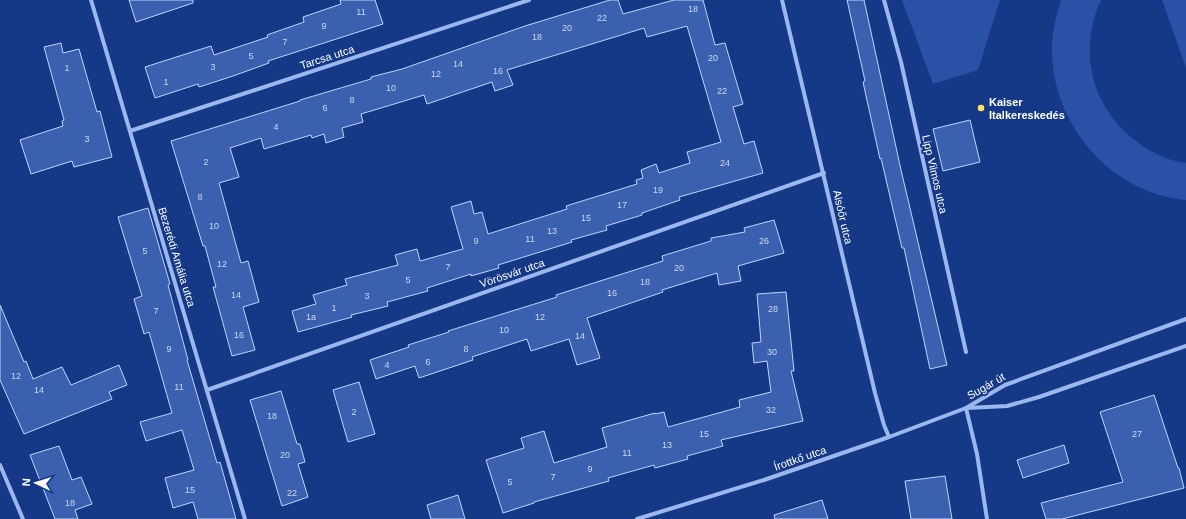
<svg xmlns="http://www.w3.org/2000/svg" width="1186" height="519" viewBox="0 0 1186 519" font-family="Helvetica,sans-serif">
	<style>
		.green { fill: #2951a6 }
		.building { fill: #3a60af; stroke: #c2d4fa }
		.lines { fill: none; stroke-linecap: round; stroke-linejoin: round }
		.street { stroke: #9cb7ee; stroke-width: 4 }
		.poi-dot { fill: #ffe459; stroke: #163987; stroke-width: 1.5 }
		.labels { text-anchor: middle; stroke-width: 4; stroke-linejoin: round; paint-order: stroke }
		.number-label { font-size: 9px; fill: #ced7eb }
		.street-label { font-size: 11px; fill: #fff; stroke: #163987 }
		.poi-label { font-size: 11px; font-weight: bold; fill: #fff; stroke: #163987; text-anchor: start }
	</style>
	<rect width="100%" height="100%" fill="#163987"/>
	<path class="green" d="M902,0h98l-22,70 -45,14z
		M1061,0h40c-24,52 -9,110 38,143 13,10 30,18 47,20v37c-76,-7 -135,-77 -134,-152 0,-17 4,-32 9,-48z
		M1162,0h24v68z"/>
	<path class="building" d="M129,0h64v3l-57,19z
		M340,0h35l8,24 -115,37 1,2 -36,13 -34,11 -1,-3 -43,14 -10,-31 66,-21 3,9 54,-18 -1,-2 37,-13 -1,-5 38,-13z
		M610,0h8l5,14 51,-14h29l12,45 10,-2 18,61 -10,3 11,37 10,-3 9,32 -84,24 1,3 -38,13v2l-36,11 1,4 -36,10 1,2 -74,23 1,3 -28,8v-2l-44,14 1,3 -41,11 1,4 -37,9 1,2 -54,15 -6,-21 24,-7 -3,-9 34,-10 -2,-6 53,-14 -3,-10 22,-6 3,12 43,-12 -12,-42 20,-6 3,13 8,-2 6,22 79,-25 -1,-3 71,-22 -1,-4 7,-2 -2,-8 15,-6 3,9 31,-10 -3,-11 34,-10 -34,-116 -40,11 -3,-9 -137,42 6,15 -18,6 -3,-9 -65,22 -3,-9 -63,19 2,8 -21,6 2,9 -18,6 -2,-9 -12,4 -1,-3 -47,14 -3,-11 -31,10 9,29 -20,6 22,80 7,-2 11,41 -16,5 12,43 -23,6 -19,-69h3l-11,-41h-2l-32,-105 129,-40v-1l71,-21v-2l31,-8 123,-43z
		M847,0h17l37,170 46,195 -17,4 -26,-121h-2l-21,-90 -1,1 -17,-77 2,-1z
		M61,43l2,10 16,-4 18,63 3,-1 12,46 -38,10 -2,-6 -41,13 -11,-34 43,-14 -1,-5 2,-1 -20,-73z
		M970,120l10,42 -37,9 -10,-42z
		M148,208l22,76 -2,1 20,75h-1l30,103 3,-1 16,57h-38l-5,-17 -20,6 -8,-30 29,-8 -12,-40 -36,11 -6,-19 32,-9 -23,-81 -5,2 -10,-35 8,-3 -24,-79z
		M774,220l10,33 -46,13 3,15 -22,4 -2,-12 -55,17 1,2 -76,26 13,40 -23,7 -8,-26 -38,12 -4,-12 -55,18 1,3 -54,18 -4,-12 -39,13 -6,-19 39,-13 -1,-2 41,-13 -1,-1 109,-34 -1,-2 107,-34 -1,-5 49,-15v-3l34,-6 -1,-4z
		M786,292l8,79h-3l12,50 -82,19 2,6 -36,10 1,3 -33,9 -1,-3 -46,13 1,3 -75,21v1l-31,10 -17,-53 38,-12 -3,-10 23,-7 10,32 53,-16 -5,-19 53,-15v1l9,-2 4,15 72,-20 -1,-7 32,-8 -4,-31 -13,2 -2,-20 9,-1 -4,-48z
		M0,305l24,57 2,-1 7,18 29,-12 9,18 48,-20 8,20 -18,7 3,7 -88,35 -24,-54z
		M359,382l16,52 -27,8 -15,-52z
		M281,391l16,53h3l5,18 -7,2 10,33 -26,9 -32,-106z
		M1154,395l24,73h1l5,20 -122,31h-16l-5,-16 82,-21 -23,-70z
		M1064,445l5,18 -46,15 -6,-18z
		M59,446l13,34 9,-3 11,27 -17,6 3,9h-23l-25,-64z
		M945,476l7,43h-41l-6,-38z
		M458,495l7,24h-34l-4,-14z
		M822,500l6,19h-53l-1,-4z"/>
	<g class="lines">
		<path class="street" d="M91,0l154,519
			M782,0l93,393 9,32 5,12
			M884,0l17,62 65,290
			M130,131l399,-131
			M207,390l617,-217
			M966,408l11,46 10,65
			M967,408l40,-2 32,-9 147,-51
			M0,465l23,54
			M637,519l127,-39 125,-43 77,-29 39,-23 181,-66"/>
	</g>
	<circle class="poi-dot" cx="981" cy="108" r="4"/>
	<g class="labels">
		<g class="number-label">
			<text x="693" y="12">18</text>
			<text x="361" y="15">11</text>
			<text x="602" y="21">22</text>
			<text x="324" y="29">9</text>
			<text x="567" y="31">20</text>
			<text x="537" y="40">18</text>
			<text x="285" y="45">7</text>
			<text x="251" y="59">5</text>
			<text x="713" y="61">20</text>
			<text x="458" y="67">14</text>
			<text x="213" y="70">3</text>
			<text x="67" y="71">1</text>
			<text x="498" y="74">16</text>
			<text x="436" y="77">12</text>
			<text x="166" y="85">1</text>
			<text x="391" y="91">10</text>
			<text x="722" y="94">22</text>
			<text x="352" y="103">8</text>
			<text x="325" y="111">6</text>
			<text x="276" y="130">4</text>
			<text x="87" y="142">3</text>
			<text x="206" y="165">2</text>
			<text x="725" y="166">24</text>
			<text x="658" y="193">19</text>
			<text x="200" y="200">8</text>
			<text x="622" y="208">17</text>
			<text x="586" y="221">15</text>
			<text x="214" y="229">10</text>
			<text x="552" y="234">13</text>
			<text x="530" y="242">11</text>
			<text x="476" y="244">9</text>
			<text x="764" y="244">26</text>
			<text x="145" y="254">5</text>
			<text x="222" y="267">12</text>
			<text x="448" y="270">7</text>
			<text x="679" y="271">20</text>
			<text x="408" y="283">5</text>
			<text x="645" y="285">18</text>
			<text x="612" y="296">16</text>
			<text x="236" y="298">14</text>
			<text x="367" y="299">3</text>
			<text x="334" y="311">1</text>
			<text x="773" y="312">28</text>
			<text x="156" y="314">7</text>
			<text x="311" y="320">1a</text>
			<text x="540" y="320">12</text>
			<text x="504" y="333">10</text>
			<text x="239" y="338">16</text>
			<text x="580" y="339">14</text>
			<text x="169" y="352">9</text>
			<text x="466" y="352">8</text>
			<text x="772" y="355">30</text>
			<text x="428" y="365">6</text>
			<text x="387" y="368">4</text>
			<text x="16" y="379">12</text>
			<text x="179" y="390">11</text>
			<text x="39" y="393">14</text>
			<text x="771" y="413">32</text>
			<text x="354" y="415">2</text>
			<text x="272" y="419">18</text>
			<text x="704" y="437">15</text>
			<text x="1137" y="437">27</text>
			<text x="667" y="448">13</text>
			<text x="627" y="456">11</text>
			<text x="285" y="458">20</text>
			<text x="590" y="472">9</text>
			<text x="553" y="480">7</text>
			<text x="510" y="485">5</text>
			<text x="190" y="493">15</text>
			<text x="292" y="496">22</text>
			<text x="70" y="506">18</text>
		</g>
		<g class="street-label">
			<text transform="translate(327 57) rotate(-18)" y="4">Tarcsa utca</text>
			<text transform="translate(935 174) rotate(77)" y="4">Lipp Vilmos utca</text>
			<text transform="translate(843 217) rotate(77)" y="4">Alsóőr utca</text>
			<text transform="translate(177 257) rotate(73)" y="4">Bezerédi Amália utca</text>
			<text transform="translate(512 273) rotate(-19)" y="4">Vörösvár utca</text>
			<text transform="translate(986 386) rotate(-30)" y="4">Sugár út</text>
			<text transform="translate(800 458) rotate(-19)" y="4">Írottkő utca</text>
		</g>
		<g class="poi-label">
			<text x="989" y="106">Kaiser<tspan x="989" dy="13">Italkereskedés</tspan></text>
		</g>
	</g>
	<g transform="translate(36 483) rotate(274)" stroke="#163987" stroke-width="3" paint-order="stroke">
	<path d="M0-3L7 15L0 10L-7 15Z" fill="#ffffff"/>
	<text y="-6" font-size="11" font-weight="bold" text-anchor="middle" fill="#ffffff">N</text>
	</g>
</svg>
